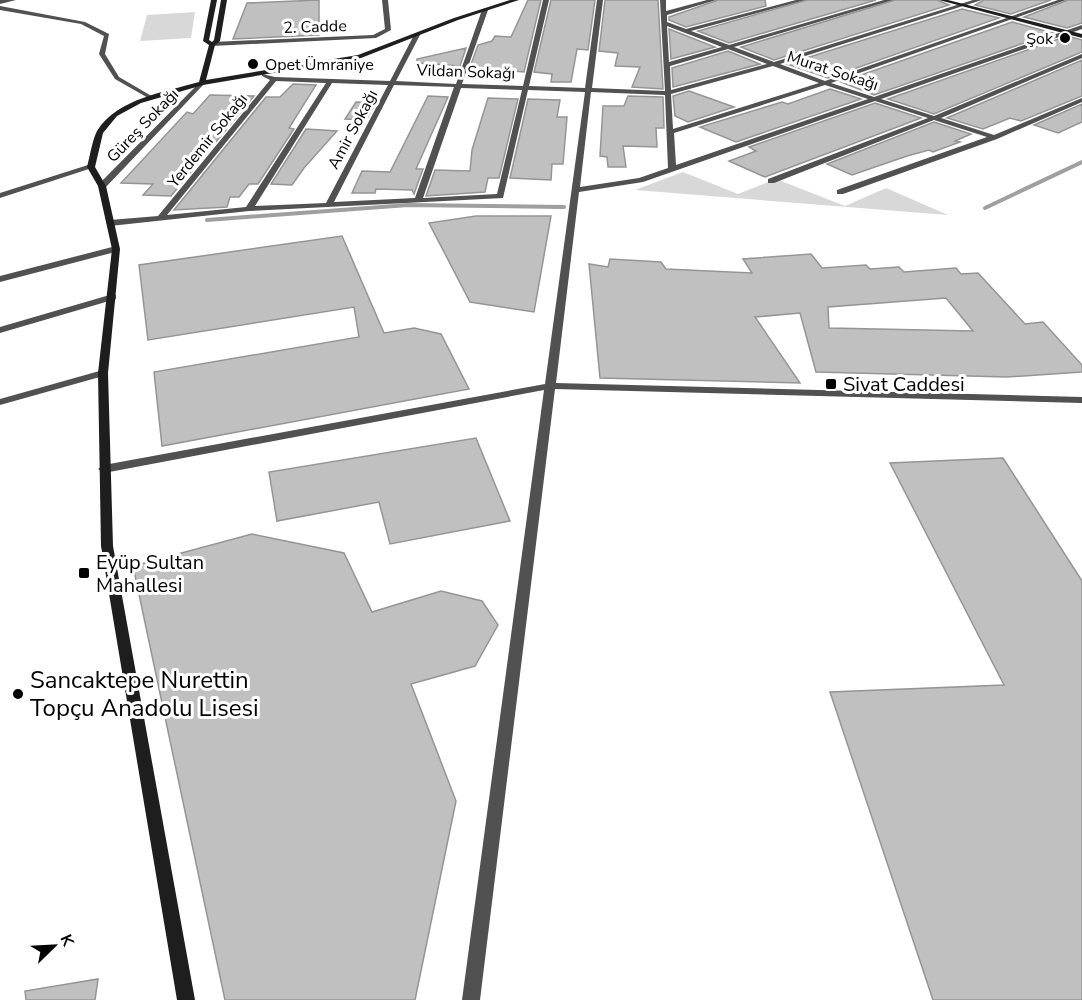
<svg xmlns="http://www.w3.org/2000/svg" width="1082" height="1000" viewBox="0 0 1082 1000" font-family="'Nunito Sans',sans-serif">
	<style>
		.green { fill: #d8d8d8 }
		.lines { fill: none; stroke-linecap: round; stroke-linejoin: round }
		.stream { stroke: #9f9f9f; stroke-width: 4 }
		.building { fill: #c0c0c0; stroke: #959595; stroke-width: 1.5; fill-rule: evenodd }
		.street { fill: #515151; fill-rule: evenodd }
		.secondary { fill: #1e1e1e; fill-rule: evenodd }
		.poi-dot { fill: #000; stroke: #fff; stroke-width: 2 }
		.labels { text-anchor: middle; stroke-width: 6; stroke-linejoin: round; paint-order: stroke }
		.far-street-label { font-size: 16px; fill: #000; stroke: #fff }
		.far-poi-label { font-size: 16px; fill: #000; stroke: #fff; text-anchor: end }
		.poi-label { font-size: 20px; fill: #000; stroke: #fff; text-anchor: start }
		.near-poi-label { font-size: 24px; fill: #000; stroke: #fff; text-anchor: start }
	</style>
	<rect width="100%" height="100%" fill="#fff"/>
	<path class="green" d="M195,12l-4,26 -51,3 7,-26z
		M683,172l55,22 38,-15 69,27 41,-18 62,27 -313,-25z"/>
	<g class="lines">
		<path class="stream" d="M985,208l97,-46
			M207,220l201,-15 156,2"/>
	</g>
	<path class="building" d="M319,0v35l-86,4 14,-36z
		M528,0h13l-17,72 -54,-5 8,-22 14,-4 3,-5 16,1z
		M551,0h44l-7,50 -11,-1 -6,33h-20l1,-8 -18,-2z
		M605,0h53l5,89 -31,-2 8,-20 -25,-1 3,-13 -19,-2z
		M718,0h47l1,6 -80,21 -17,-7v-3z
		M807,0h69l-147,43 -31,-12z
		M895,0h42l12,5 -175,55 -33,-13z
		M984,0h67l-40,14 -36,-9z
		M1068,0h14v23l-15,5 -43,-11z
		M962,9l37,9 -171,60 -41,-14z
		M1012,22l41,11 -179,62 -33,-13z
		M669,29l46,18 -44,12z
		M1067,36l15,4v12l-148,62 -46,-15z
		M466,48l-6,18 -43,-3v-4z
		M728,51l32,13 -87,23 -1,-19z
		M1082,60v36l-61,25 -11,-3 -27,11 -36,-11z
		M293,84l23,1 -27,43 5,1 -36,55h-9l-10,13h-9l-3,10 -53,3 92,-113h14z
		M830,89l31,10 -125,43 -36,-15 82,-25 6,2z
		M689,91l45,16 -46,15 -13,-6 -2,-20z
		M210,95l44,1 -83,100 -28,-1 10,-11 -32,-1 66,-71 6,2z
		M428,96l20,1 -32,72h7l-9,25 -2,-4 -36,-1 -1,4h-23l10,-22 28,1z
		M628,96l35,1 1,31h-8l1,19 -34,-1 3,21h-18l-1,-10 -7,-1 3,-50h21z
		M488,98l30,1 -19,79h-11l-3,14 -59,4 9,-26 35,1 2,-21z
		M528,99l32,1 -3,17h10l-4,47h-11l-1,16 -41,-2z
		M356,102l20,1 -10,17 -21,-1z
		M875,103l46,15 -156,59 -36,-16 27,-10 -7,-4z
		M1082,104v18l-24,11 -24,-8z
		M934,122l37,12 -16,7 5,1 -27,10 -4,-2 -22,6 -55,19 -25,-11z
		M306,129l31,2 -33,37 -12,17 -21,-1z
		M476,216h75l-17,96 -64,-10 -41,-79z
		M342,236l42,97 30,-5 27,6 28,55 -307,57 -8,-74 205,-35 -5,-30 -206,33 -9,-75z
		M811,254l11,14 44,-3 4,4 29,-2 5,5 52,-4 5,6 17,-1 47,51 18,-2 39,43v7l-75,5 -191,-5 -16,-59 -45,4 45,66 -200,-5 -11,-114 19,3 2,-8 51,3 5,7 86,4 -9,-14zM946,298l27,33 -144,-3 -1,-21z
		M476,438l34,83 -120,23 -11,-42 -102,19 -8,-49z
		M1003,458l79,123v419h-149l-103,-308 174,-7 -114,-222z
		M252,534l92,19 28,59 69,-21 41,10 16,24 -23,41 -64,18 45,117 -41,199h-190l-92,-434z
		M98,979l-3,21h-69l-1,-9z"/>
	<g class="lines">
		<path class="street" d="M0,0h16l-16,4z
			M382,0h6l3,30 -15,8 -164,8 -3,-2 3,-2 161,-7 12,-6z
			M543,0h6l-20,86 56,2 12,-88h6l-11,88 73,3 -5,-91h6v11l41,-11h9l-49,15v7l19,7 110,-29h9l-114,31 38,14 155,-45h9l-159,47 40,15 199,-62h9l-202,64 45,17 233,-81h8l-235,83 43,14 208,-72v4l-201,70 53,17 148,-62v4l-141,60 53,17 88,-37v4l-85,37 -154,55h-6v-4l150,-53 -53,-17 -160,63h-6v-4l160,-61 -53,-17 -232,81 -64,10 -23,191 526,14v6l-527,-14 -75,611h-18l82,-610 -440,83 -6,-4 6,-4 441,-81 40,-292 -57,-2 -25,108 -254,13 -139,15 -4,-3 4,-3 48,-4 112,-136 -8,-4v-2l13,3 115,4 24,-46 3,-2 3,2 -24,46 60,3 26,-74 3,-2 3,2 -26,74 61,2zM667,26l55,21 -53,15zM728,49l39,15 -96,26 -1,-24zM773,66l46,17 -146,46 -2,-35zM276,81l50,2 -80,124 -79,8zM332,83l56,2 -62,118 -71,3zM394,85l60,2 -39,111 -81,4zM825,85l43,14 -192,66 -2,-32zM461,88l61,2 -25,104 -74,4zM591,92l74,3 3,73 -29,10 -59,9z
			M0,6l85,16 24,12 -4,20 14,23 36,21 -5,1 -35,-20 -16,-25 5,-18 -23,-12 -81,-14z
			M200,82l5,1 -100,105h-6v-4z
			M88,165l7,2 -95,31v-5z
			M116,246l3,1v4l-119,31v-6z
			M113,294l3,1v4l-116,34v-6z
			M103,370l4,1 1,2 -1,2 -107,30v-6z"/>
		<path class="secondary" d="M211,0h6l-8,40 3,2 2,-2 7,-40h6l-7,41 -5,4 -9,35 152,-25 96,-37 56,-18h9l-61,20 -97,38 -158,27 -62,18 -24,13 -14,17 -8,34 11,19 14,63 -12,124 5,173 82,454h-18l-76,-454 -3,-173 14,-124 -14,-63 -11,-19c3,-11 5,-26 10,-36 21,-33 68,-39 102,-49l10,-37 -6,-4z
			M939,0h9l134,34v4z"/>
	</g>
	<g class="poi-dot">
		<circle cx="1065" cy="38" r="6"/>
		<circle cx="253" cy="64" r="6"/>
		<rect x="825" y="378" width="12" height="12" rx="3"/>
		<rect x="78" y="567" width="12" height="12" rx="3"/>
		<circle cx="18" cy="694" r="6"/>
	</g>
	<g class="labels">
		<g class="far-street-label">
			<text transform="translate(315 26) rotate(-2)" y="6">2. Cadde</text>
			<text transform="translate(833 70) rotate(18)" y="6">Murat Sokağı</text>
			<text transform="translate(466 71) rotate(2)" y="6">Vildan Sokağı</text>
			<text transform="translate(142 125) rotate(-46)" y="6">Güreş Sokağı</text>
			<text transform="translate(352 129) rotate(-62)" y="6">Amir Sokağı</text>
			<text transform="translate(207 140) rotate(-51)" y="6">Yerdemir Sokağı</text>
		</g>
		<g class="far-poi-label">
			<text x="1053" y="44">Şok</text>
			<text x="265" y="70" text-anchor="start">Opet Ümraniye</text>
		</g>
		<g class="poi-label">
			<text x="843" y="391">Sivat Caddesi</text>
			<text x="96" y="569">Eyüp Sultan<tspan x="96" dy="23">Mahallesi</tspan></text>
		</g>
		<g class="near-poi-label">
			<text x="30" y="688">Sancaktepe Nurettin<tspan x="30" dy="28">Topçu Anadolu Lisesi</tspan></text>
		</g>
	</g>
	<g transform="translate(54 946) rotate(66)" stroke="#ffffff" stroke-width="4.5" paint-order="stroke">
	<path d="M0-4.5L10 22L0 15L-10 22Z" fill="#000000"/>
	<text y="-9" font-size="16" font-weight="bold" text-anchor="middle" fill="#000000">K</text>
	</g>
</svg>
